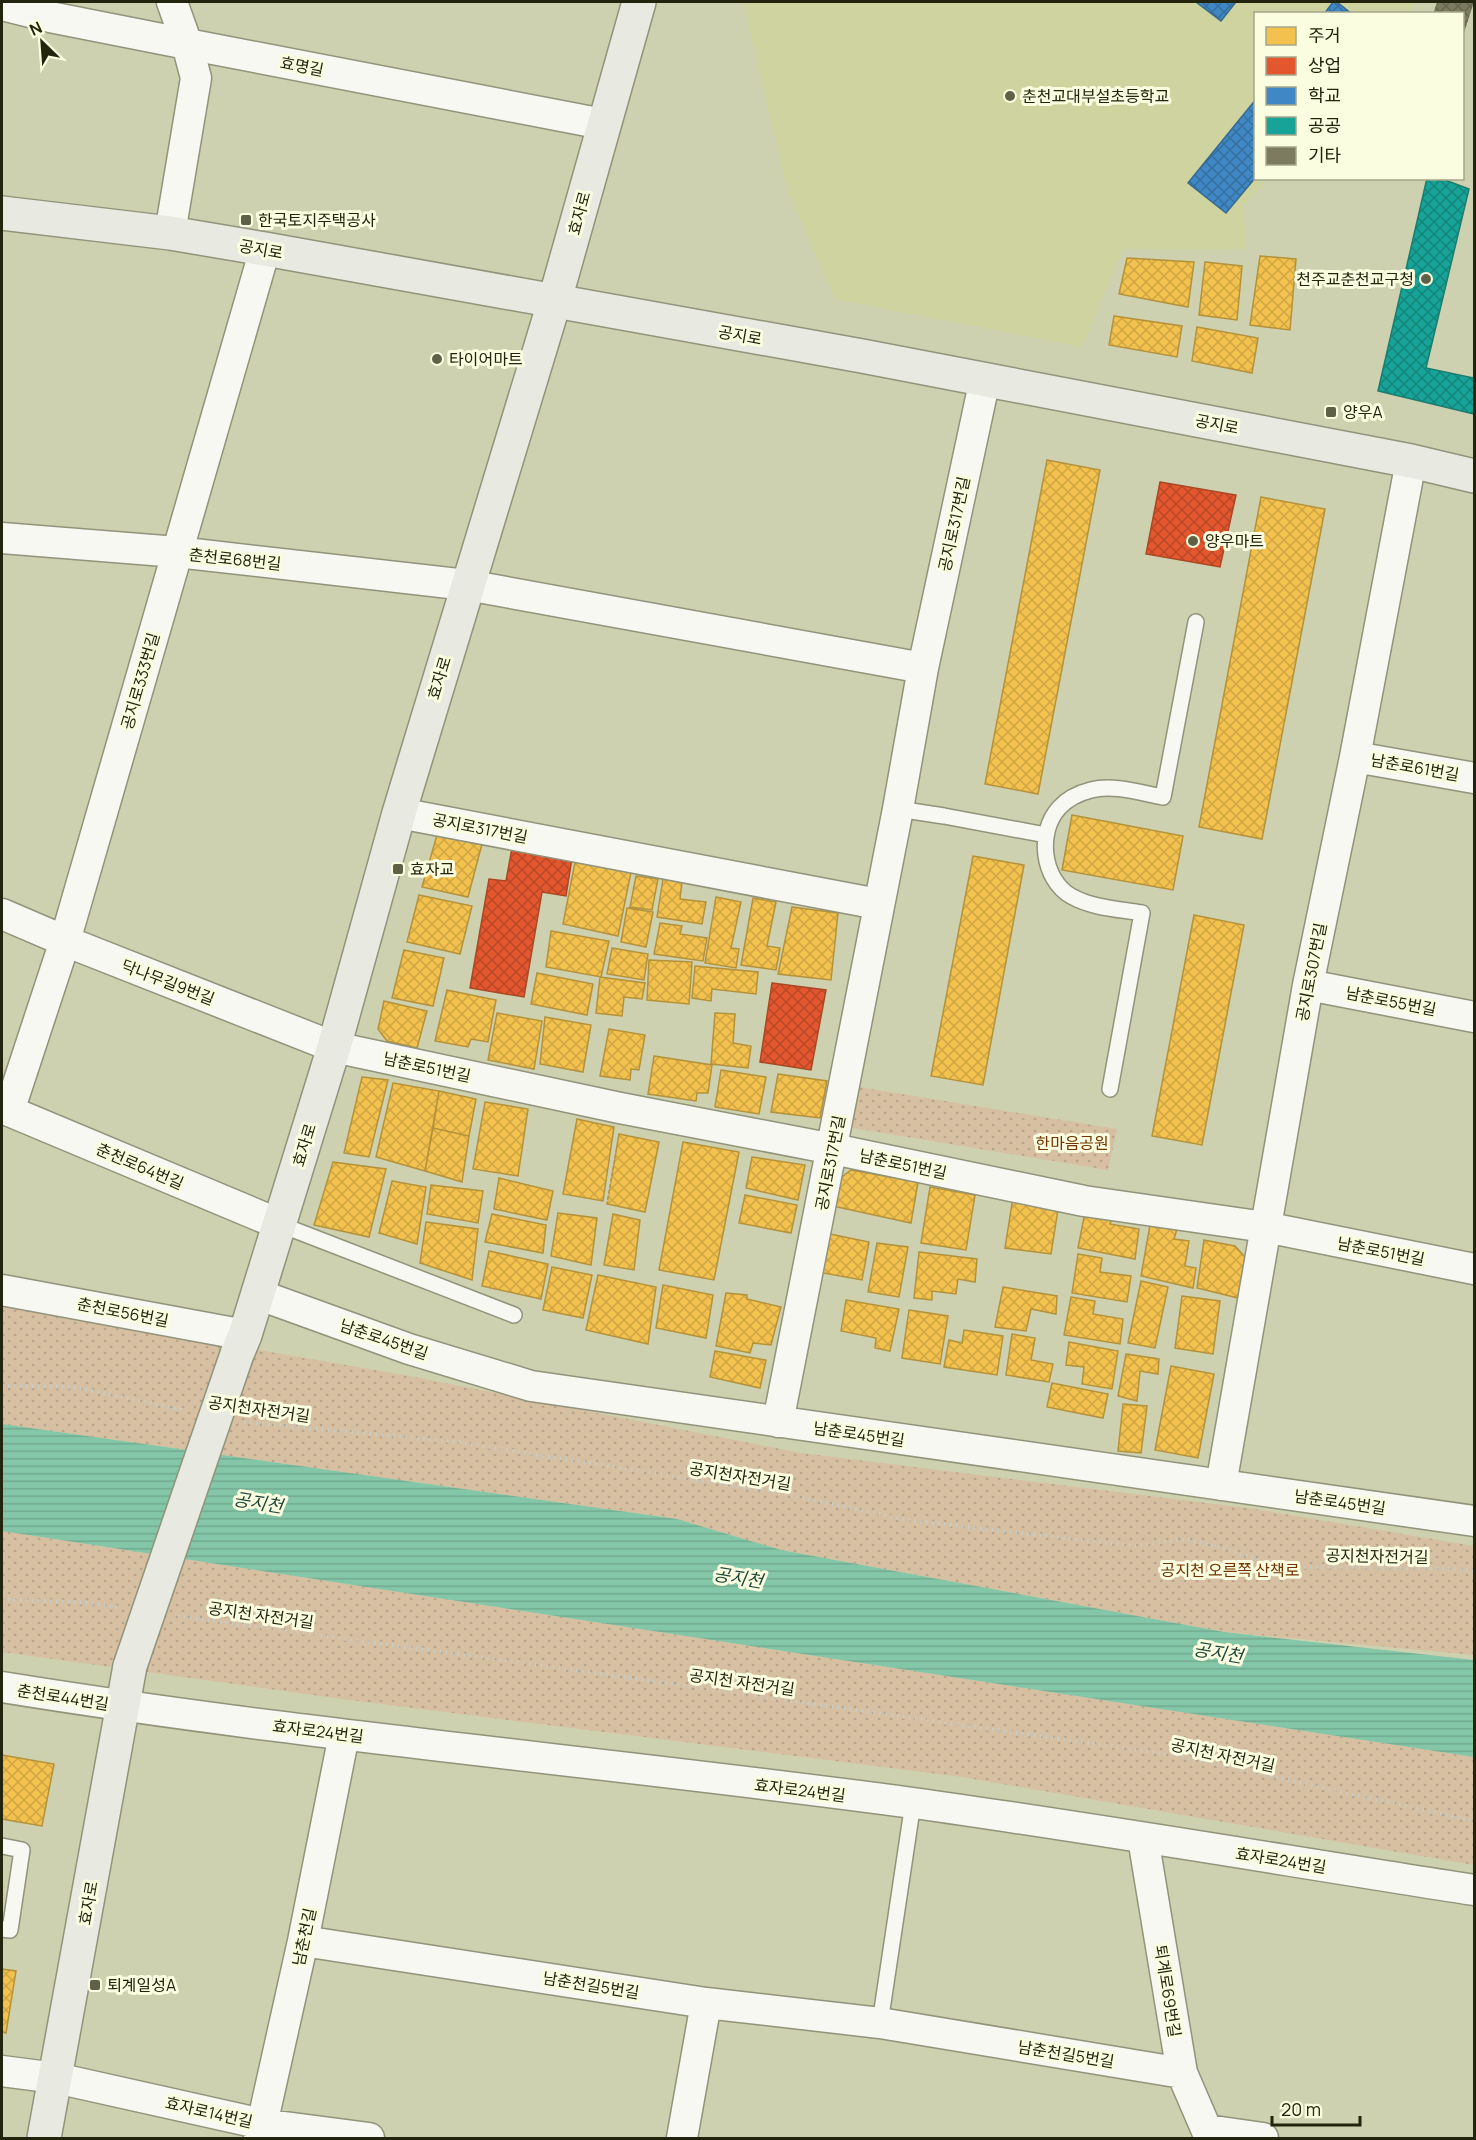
<svg xmlns="http://www.w3.org/2000/svg" width="1476" height="2140" viewBox="0 0 1476 2140" font-family="Manrope,'Noto Sans KR',sans-serif">
	<style>
		.built { fill: #cfd39f }
		.park { fill: url(#park-dots) }
		.water { fill: url(#water-rules) }
		.homes { fill: url(#homes-cross-hatch); stroke: #b4923a; stroke-width: 1.5 }
		.shops { fill: url(#shops-cross-hatch); stroke: #aa4824; stroke-width: 1.5 }
		.schools { fill: url(#schools-cross-hatch); stroke: #376a8e; stroke-width: 1.5 }
		.public { fill: url(#public-cross-hatch); stroke: #1b7d6e; stroke-width: 1.5 }
		.building { fill: url(#building-cross-hatch) }
		.lines { fill: none; stroke-linecap: round; stroke-linejoin: round }
		.lane-casing { stroke: #91937a; stroke-width: 18 }
		.street-casing { stroke: #91937a; stroke-width: 33 }
		.secondary-casing { stroke: #91937a; stroke-width: 36 }
		.path { stroke: #cbccc3; stroke-width: 4; stroke-dasharray: 1.5 4.5; stroke-linecap: butt }
		.lane { stroke: #f8f8f3; stroke-width: 15 }
		.street { stroke: #f8f8f3; stroke-width: 30 }
		.secondary { stroke: #e8e9e0; stroke-width: 33 }
		.secondary-bridge-casing { stroke: #91937a; stroke-width: 36; stroke-linecap: butt }
		.secondary-bridge { stroke: #e8e9e0; stroke-width: 33 }
		.poi-dot { fill: #5f6146; stroke: #fafddf; stroke-width: 2 }
		.labels { text-anchor: middle; stroke-width: 6; stroke-linejoin: round; paint-order: stroke }
		.street-label { font-size: 16px; fill: #23240d; stroke: #fafddf }
		.poi-label { font-size: 16px; fill: #23240d; stroke: #fafddf; text-anchor: start }
		.park-label { font-size: 16px; fill: #723400; stroke: #fafddf }
		.water-label { font-size: 18px; font-style: italic; fill: #1d473b; stroke: #fafddf }
	</style>
	<defs>
		<pattern id="park-dots" width="8" height="8" patternUnits="userSpaceOnUse" patternTransform="scale(1.5)"><rect width="8" height="8" fill="#d7bfa2"/><path d="M2 2h.1M6 6h.1" fill="none" stroke="#b8a48a" stroke-width="1.8" stroke-linecap="round"/></pattern>
		<pattern id="water-rules" width="6" height="5" patternUnits="userSpaceOnUse" patternTransform="scale(1.5)"><rect width="6" height="5" fill="#84c6a8"/><path d="M0 2.5h6" fill="none" stroke="#72aa8f"/></pattern>
		<pattern id="homes-cross-hatch" width="8" height="8" patternUnits="userSpaceOnUse" patternTransform="scale(1.5)"><rect width="8" height="8" fill="#f2c14e"/><path d="M0 0l8 8M0 8l8-8" fill="none" stroke="#cfa643"/></pattern>
		<pattern id="shops-cross-hatch" width="8" height="8" patternUnits="userSpaceOnUse" patternTransform="scale(1.5)"><rect width="8" height="8" fill="#e4572e"/><path d="M0 0l8 8M0 8l8-8" fill="none" stroke="#b84826"/></pattern>
		<pattern id="schools-cross-hatch" width="8" height="8" patternUnits="userSpaceOnUse" patternTransform="scale(1.5)"><rect width="8" height="8" fill="#3f88c5"/><path d="M0 0l8 8M0 8l8-8" fill="none" stroke="#346f9e"/></pattern>
		<pattern id="public-cross-hatch" width="8" height="8" patternUnits="userSpaceOnUse" patternTransform="scale(1.5)"><rect width="8" height="8" fill="#17a398"/><path d="M0 0l8 8M0 8l8-8" fill="none" stroke="#14857a"/></pattern>
		<pattern id="building-cross-hatch" width="8" height="8" patternUnits="userSpaceOnUse" patternTransform="scale(1.5)"><rect width="8" height="8" fill="#7d7b5f"/><path d="M0 0l8 8M0 8l8-8" fill="none" stroke="#66654d"/></pattern>
	</defs>
	<rect width="100%" height="100%" fill="#ced1b0"/>
	<path class="built" d="M743,2h674l-10,11 -151,1v164l11,1 -24,27 3,43h-123l-41,98 -247,-48 -48,-110z"/>
	<path class="park" d="M853,1086l264,43 -9,41 -261,-43z
		M2,1306l402,69 397,78 454,56 219,37v109l-250,-23 -443,-82 -104,-31 -675,-95z
		M2,1531l1472,226v108l-512,-88 -620,-78 -340,-47z"/>
	<path class="water" d="M2,1424l675,95 104,31 443,82 250,28v97l-1472,-226z"/>
	<path class="homes" d="M1260,256l36,3 -6,71 -40,-5z
		M1127,258l67,4 -6,45 -69,-13z
		M1205,262l37,4 -5,54 -38,-5z
		M1114,316l68,10 -5,31 -68,-12z
		M1197,327l61,11 -6,35 -60,-12z
		M1047,460l53,10 -62,324 -53,-10z
		M1261,497l64,12 -63,330 -63,-12z
		M1072,815l111,21 -10,54 -111,-20z
		M437,835l45,9 -14,53 -46,-10z
		M973,856l51,9 -41,220 -52,-9z
		M575,862l56,10 -13,64 -55,-12z
		M636,876l22,3 -6,31 -22,-3z
		M663,879l19,3 -2,17 26,3 -4,22 -45,-7z
		M419,895l53,11 -12,48 -53,-12z
		M716,897l25,5 -10,46 8,1 -3,19 -31,-5z
		M753,898l23,4 -9,44 13,2 -4,22 -35,-5z
		M792,907l46,6 -7,67 -53,-6z
		M627,908l26,4 -7,35 -25,-5z
		M1194,915l50,10 -42,220 -50,-9z
		M660,923l22,3 -2,8 27,4 -4,23 -49,-7z
		M551,931l58,10 -8,36 -55,-10z
		M612,948l36,6 -4,26 -37,-6z
		M404,950l40,8 -11,48 -41,-8z
		M649,960l43,2 -3,42 -42,-4z
		M695,966l63,6 -2,22 -44,-5 -1,12 -19,-3z
		M537,973l56,11 -6,31 -56,-11z
		M600,977l45,6 -3,16 -18,-2 -2,19 -26,-3z
		M447,990l49,10 -8,42 -17,-3 -3,8 -33,-6z
		M384,1001l43,10 -10,37 -30,-7 -9,-12z
		M497,1013l45,8 -8,48 -46,-9z
		M715,1013l20,1 -2,29 18,3 -3,22 -37,-4z
		M545,1017l46,8 -8,47 -43,-8z
		M609,1029l36,6 -6,35 -8,-1 -1,11 -30,-4z
		M654,1056l58,9 -4,28h-11l-1,8 -48,-7z
		M721,1070l45,7 -7,37 -44,-7z
		M778,1074l49,7 -7,37 -49,-6z
		M362,1077l26,3 -19,77 -25,-4z
		M393,1083l46,8 -14,80 -49,-14z
		M439,1091l37,8 -7,37 -36,-8z
		M485,1102l43,7 -10,67 -45,-7z
		M577,1119l37,8 -11,74 -40,-7z
		M433,1128l36,8 -7,46 -37,-11z
		M619,1134l40,8 -14,70 -38,-8z
		M683,1142l56,10 -25,128 -55,-10z
		M752,1157l53,8 -7,35 -52,-12z
		M333,1162l53,7 -17,68 -55,-12z
		M851,1170l67,12 -7,41 -83,-18 5,-21z
		M499,1178l54,13 -6,29 -53,-11z
		M392,1181l34,6 -9,57 -38,-11z
		M431,1185l52,6 -5,32 -51,-9z
		M930,1187l45,8 -9,55 -45,-7z
		M745,1195l52,10 -6,28 -52,-10z
		M1013,1197l46,6 -8,51 -46,-6z
		M1086,1207l28,4 -4,13 29,5 -4,30 -57,-11z
		M558,1213l39,5 -6,47 -40,-9z
		M492,1214l54,11 -3,28 -58,-11z
		M613,1214l27,6 -6,50 -30,-5z
		M426,1222l52,7 -6,51 -52,-17z
		M1150,1225l27,4 -3,10 15,2 -4,25 11,2 -3,20 -52,-12z
		M830,1234l39,8 -7,38 -39,-7z
		M1204,1240l31,6 10,11 -7,41 -41,-10z
		M877,1243l31,4 -9,50 -31,-5z
		M489,1251l59,13 -7,35 -59,-13z
		M919,1252l58,7 -2,23 -17,-3 -2,15 -24,-3v9l-18,-2z
		M1078,1254l24,4 -2,14 31,4 -4,26 -55,-9z
		M552,1267l40,8 -9,43 -40,-8z
		M598,1275l58,12 -8,57 -62,-14z
		M1141,1281l27,6 -13,61 -27,-5z
		M663,1285l50,10 -7,43 -50,-10z
		M1003,1287l54,9 -1,18 -25,-5 -5,22 -31,-4z
		M726,1293l21,2v4l34,8 -10,38 -18,-2 -3,10 -34,-7z
		M1182,1296l38,5 -7,53 -38,-6z
		M1071,1297l24,4 -2,13 30,5 -3,25 -56,-9z
		M846,1300l53,9 -9,42 -15,-3 1,-10 -35,-7z
		M909,1310l39,6 -8,48 -38,-6z
		M964,1330l39,6 -6,39 -53,-8 5,-27 13,3z
		M1012,1334l23,4 -4,22 22,4 -4,18 -43,-7z
		M1069,1342l49,9 -6,38 -30,-5 2,-17 -18,-2z
		M715,1351l51,9 -6,28 -50,-11z
		M1126,1354l33,5 -1,15 -18,-3 -3,30 -19,-5z
		M1171,1366l43,8 -16,84 -43,-8z
		M1052,1383l56,11 -5,24 -56,-11z
		M1123,1404l24,2 -6,47 -23,-2z
		M2,1755l52,9 -12,62 -40,-7z
		M2,1969l14,2 -10,62 -4,-1z"/>
	<path class="shops" d="M1160,482l76,13 -16,72 -74,-13z
		M512,848l60,10 -6,38 -24,-4 -18,105 -54,-9 19,-109 17,2z
		M772,983l54,7 -15,80 -51,-8z"/>
	<path class="schools" d="M1196,2h40l-15,19z
		M1333,2h4l15,12h-28z
		M1256,99v78l-30,36 -38,-30z"/>
	<path class="public" d="M1427,178h13l29,11 -43,179 48,10v36l-96,-23z"/>
	<path class="building" d="M1437,2h37l-11,34 -1,-22h-29z"/>
	<g class="lines">
		<defs>
			<path id="lane" d="M898,809l46,7 102,19
				M1110,1089l32,-176c-24,-4 -50,-5 -71,-17 -29,-17 -34,-64 -12,-88 8,-9 20,-15 32,-18 22,-6 50,3 72,7l33,-175
				M279,1224l235,91
				M2,1846l20,4 -12,80 -8,-1
				M880,2023l33,-220"/>
			<path id="street" d="M2,5l48,12 137,27 416,80
				M170,233l26,-155 -9,-34 -15,-42
				M2,538l175,14 290,33 456,83
				M1355,757l119,21
				M399,813l479,91
				M2,914l63,27 269,106 286,61 213,41 251,52 181,26 209,42
				M1308,985l166,32
				M2,1108l277,116
				M9,1111l56,-170 200,-692
				M2,1290l243,45
				M257,1294l152,55 122,37 943,135
				M778,1422l120,-613 25,-141 62,-289
				M1221,1485l87,-500 47,-228 56,-296
				M2,1687c302,49 608,75 911,116 188,26 374,58 561,87
				M1143,1838l39,235 28,65
				M303,1941l403,62 174,20 302,50
				M2,2071l54,7 206,46 107,14
				M1207,2130l56,8
				M259,2138l44,-197 41,-206
				M682,2138l24,-135"/>
			<path id="secondary" d="M2,213l168,20 95,16 597,107 549,105 63,15
				M237,1354l8,-19 89,-288 65,-234 155,-510 85,-301
				M44,2138l86,-472"/>
		</defs>
		<use href="#lane" class="lane-casing"/>
		<use href="#street" class="street-casing"/>
		<use href="#secondary" class="secondary-casing"/>
		<path class="path" d="M604,1213l12,-78
			M2,1386l72,1 110,23
			M244,1422l213,20 328,52 122,26 228,26 51,-7 47,12 47,16 175,2 19,2
			M2,1599l87,4 28,4
			M178,1616l396,54 605,86 295,65"/>
		<use href="#lane" class="lane"/>
		<use href="#street" class="street"/>
		<use href="#secondary" class="secondary"/>
		<defs>
			<path id="secondary-bridge" d="M130,1666l107,-312"/>
		</defs>
		<use href="#secondary-bridge" class="secondary-bridge-casing"/>
		<use href="#secondary-bridge" class="secondary-bridge"/>
	</g>
	<g class="poi-dot">
		<circle cx="1010" cy="96" r="6"/>
		<rect x="240" y="214" width="12" height="12" rx="3"/>
		<circle cx="1426" cy="279" r="6"/>
		<circle cx="437" cy="359" r="6"/>
		<rect x="1325" y="406" width="12" height="12" rx="3"/>
		<circle cx="1193" cy="541" r="6"/>
		<rect x="392" y="863" width="12" height="12" rx="3"/>
		<rect x="89" y="1979" width="12" height="12" rx="3"/>
	</g>
	<g class="labels">
		<g class="street-label">
			<text transform="translate(302 66) rotate(11)" y="6">효명길</text>
			<text transform="translate(579 213) rotate(-75)" y="6">효자로</text>
			<text transform="translate(261 249) rotate(10)" y="6">공지로</text>
			<text transform="translate(740 335) rotate(10)" y="6">공지로</text>
			<text transform="translate(1217 424) rotate(11)" y="6">공지로</text>
			<text transform="translate(954 524) rotate(-78)" y="6">공지로317번길</text>
			<text transform="translate(235 559) rotate(6)" y="6">춘천로68번길</text>
			<text transform="translate(439 678) rotate(-73)" y="6">효자로</text>
			<text transform="translate(140 681) rotate(-74)" y="6">공지로333번길</text>
			<text transform="translate(1415 767) rotate(10)" y="6">남춘로61번길</text>
			<text transform="translate(480 828) rotate(11)" y="6">공지로317번길</text>
			<text transform="translate(1311 972) rotate(-79)" y="6">공지로307번길</text>
			<text transform="translate(168 982) rotate(21)" y="6">닥나무길9번길</text>
			<text transform="translate(1391 1001) rotate(11)" y="6">남춘로55번길</text>
			<text transform="translate(427 1067) rotate(12)" y="6">남춘로51번길</text>
			<text transform="translate(304 1145) rotate(-73)" y="6">효자로</text>
			<text transform="translate(830 1163) rotate(-79)" y="6">공지로317번길</text>
			<text transform="translate(903 1164) rotate(12)" y="6">남춘로51번길</text>
			<text transform="translate(140 1166) rotate(23)" y="6">춘천로64번길</text>
			<text transform="translate(1381 1251) rotate(11)" y="6">남춘로51번길</text>
			<text transform="translate(123 1312) rotate(11)" y="6">춘천로56번길</text>
			<text transform="translate(384 1339) rotate(19)" y="6">남춘로45번길</text>
			<text transform="translate(259 1409) rotate(8)" y="6">공지천자전거길</text>
			<text transform="translate(859 1434) rotate(8)" y="6">남춘로45번길</text>
			<text transform="translate(740 1476) rotate(9)" y="6">공지천자전거길</text>
			<text transform="translate(1340 1502) rotate(8)" y="6">남춘로45번길</text>
			<text transform="translate(1377 1556) rotate(1)" y="6">공지천자전거길</text>
			<text transform="translate(261 1615) rotate(8)" y="6">공지천 자전거길</text>
			<text transform="translate(742 1682) rotate(8)" y="6">공지천 자전거길</text>
			<text transform="translate(63 1697) rotate(9)" y="6">춘천로44번길</text>
			<text transform="translate(318 1731) rotate(7)" y="6">효자로24번길</text>
			<text transform="translate(1223 1755) rotate(12)" y="6">공지천 자전거길</text>
			<text transform="translate(800 1790) rotate(7)" y="6">효자로24번길</text>
			<text transform="translate(1281 1860) rotate(9)" y="6">효자로24번길</text>
			<text transform="translate(88 1903) rotate(-80)" y="6">효자로</text>
			<text transform="translate(304 1937) rotate(-78)" y="6">남춘천길</text>
			<text transform="translate(591 1985) rotate(9)" y="6">남춘천길5번길</text>
			<text transform="translate(1168 1991) rotate(81)" y="6">퇴계로69번길</text>
			<text transform="translate(1066 2054) rotate(9)" y="6">남춘천길5번길</text>
			<text transform="translate(209 2112) rotate(13)" y="6">효자로14번길</text>
		</g>
		<g class="poi-label">
			<text x="1022" y="102">춘천교대부설초등학교</text>
			<text x="258" y="226">한국토지주택공사</text>
			<text x="1414" y="285" text-anchor="end">천주교춘천교구청</text>
			<text x="449" y="365">타이어마트</text>
			<text x="1343" y="418">양우A</text>
			<text x="1205" y="547">양우마트</text>
			<text x="410" y="875">효자교</text>
			<text x="107" y="1991">퇴계일성A</text>
		</g>
		<g class="park-label">
			<text x="1072" y="1149">한마음공원</text>
			<text x="1230" y="1576">공지천 오른쪽 산책로</text>
		</g>
		<g class="water-label">
			<text transform="translate(258 1503) rotate(9)" y="6">공지천</text>
			<text transform="translate(738 1578) rotate(9)" y="6">공지천</text>
			<text transform="translate(1218 1653) rotate(9)" y="6">공지천</text>
		</g>
	</g>
	<rect width="1476" height="2140" fill="none" stroke="#23240d" stroke-width="6"/>
	<rect x="1254" y="12" width="210" height="168" fill="#fafddf" stroke="#a4a68b" stroke-width="1.5"/>
	<rect x="1266" y="27" width="30" height="18" fill="#f2c14e" stroke="#a4a68b" stroke-width="1.5"/>
	<text x="1308" y="42" font-size="18" fill="#23240d">주거</text>
	<rect x="1266" y="57" width="30" height="18" fill="#e4572e" stroke="#a4a68b" stroke-width="1.5"/>
	<text x="1308" y="72" font-size="18" fill="#23240d">상업</text>
	<rect x="1266" y="87" width="30" height="18" fill="#3f88c5" stroke="#a4a68b" stroke-width="1.5"/>
	<text x="1308" y="102" font-size="18" fill="#23240d">학교</text>
	<rect x="1266" y="117" width="30" height="18" fill="#17a398" stroke="#a4a68b" stroke-width="1.5"/>
	<text x="1308" y="132" font-size="18" fill="#23240d">공공</text>
	<rect x="1266" y="147" width="30" height="18" fill="#7d7b5f" stroke="#a4a68b" stroke-width="1.5"/>
	<text x="1308" y="162" font-size="18" fill="#23240d">기타</text>
	<g transform="translate(42 42) rotate(335)" stroke="#fafddf" stroke-width="4.5" paint-order="stroke">
	<path d="M0-4.5L10 22L0 15L-10 22Z" fill="#23240d"/>
	<text y="-9" font-size="16" font-weight="bold" text-anchor="middle" fill="#23240d">N</text>
	</g>
	<path d="M1272 2116v9h88v-9" fill="none" stroke="#23240d" stroke-width="3"/>
	<text x="1281" y="2116" font-size="18" fill="#23240d" stroke="#fafddf" stroke-width="4.5" paint-order="stroke">20 m</text>
</svg>
